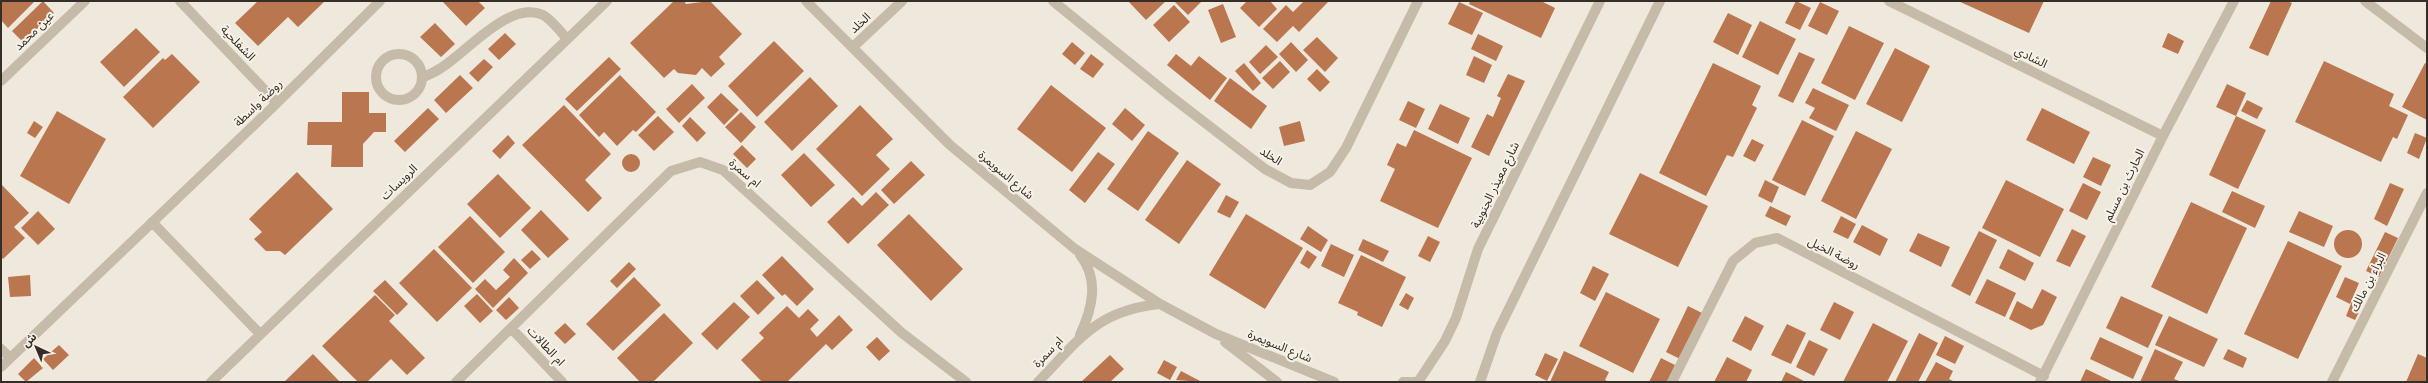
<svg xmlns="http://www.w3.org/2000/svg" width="2428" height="383" viewBox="0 0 2428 383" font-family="Raleway,'Noto Sans Arabic',sans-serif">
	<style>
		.building { fill: #ba764f }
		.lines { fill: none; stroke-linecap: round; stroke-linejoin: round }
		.minor { stroke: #c6baa9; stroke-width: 10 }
		.labels { text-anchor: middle; stroke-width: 4; stroke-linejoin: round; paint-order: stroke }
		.street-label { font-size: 12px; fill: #342d28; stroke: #f7f2e7 }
	</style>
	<rect width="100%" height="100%" fill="#efe8dc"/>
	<path class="building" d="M1,1h34l-27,27 -7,-8z
		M43,1l11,12 -31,29 -11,-11z
		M258,1h67l-27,26 -10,-10 -30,29 -23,-23z
		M442,1h36l7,7 -19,18z
		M674,1h10l2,3 24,-3 32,33 -23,23 6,7 -14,13 -9,-9 -6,7 -18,-2 -4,-4 -10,9 -34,-35z
		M1128,1h38l-20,19z
		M1174,1h28l-14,14z
		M1247,1h23l7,8 -18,18 -19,-19z
		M1304,1h25l-30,31 -6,-6 -16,16 -14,-13 23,-24 7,7z
		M1470,1h71l14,7 -14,30 -72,-34z
		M1796,1l15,7 -11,22 -15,-7z
		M1958,1h86l-15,32z
		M2271,1h16l5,2 -24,53 -19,-8z
		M1459,2l24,11 -11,22 -24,-11z
		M1820,2l19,9 -12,24 -19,-9z
		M1223,4l13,33 -15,6 -13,-33z
		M1174,5l16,17 -21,20 -16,-17z
		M1728,13l24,12 -14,30 -25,-13z
		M1760,21l36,18 -18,36 -36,-18z
		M435,23l20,21 -14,13 -21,-20z
		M1849,26l35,17 -29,57 -34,-17z
		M136,28l24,24 -36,35 -24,-25z
		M505,33l11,11 -17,16 -11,-11z
		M2168,33l16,8 -6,13 -16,-7z
		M1478,34l25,12 -7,15 -25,-12z
		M1317,37l21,21 -13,14 -22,-22z
		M774,41l30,30 -47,46 -29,-31z
		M1072,42l13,11 -10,12 -13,-11z
		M1291,42l17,18 -12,12 -17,-18z
		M1266,45l12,12 -18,17 -11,-12z
		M1895,48l35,18 -28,56 -36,-18z
		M1799,52l16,7 -22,44 -15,-7z
		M172,54l28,28 -47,46 -30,-31 40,-39 2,2z
		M1091,54l13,10 -11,14 -13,-9z
		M1176,54l15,12 8,-10 28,22 -17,22 -43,-35z
		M1474,56l18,9 -8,18 -18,-8z
		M609,57l12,12 -44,42 -12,-12z
		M484,59l9,8 -15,15 -9,-9z
		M1280,61l10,11 -17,17 -11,-11z
		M2324,61l70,33 -5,12 19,9 -11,24 -4,-2 -12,25 -86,-40z
		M1244,63l17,20 -8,8 -18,-20z
		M1713,63l48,23 -9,19 5,3 -24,49 -6,-2 -21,41 -47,-23z
		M2425,63l2,1v56l-25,-13z
		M1317,69l13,13 -10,10 -13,-13z
		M1508,74l17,7 -36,75 -18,-9 16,-33 6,3 8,-19 -4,-2z
		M460,75l13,13 -27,25 -12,-13z
		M620,75l36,37 -20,20 -3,-2 -16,16 -13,-14 -5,5 -20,-22z
		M810,77l28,29 -46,45 -28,-29z
		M1230,78l37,28 -16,23 -37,-28z
		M692,84l13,14 -26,25 -13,-14z
		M2227,84l19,9 -10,23 -20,-9z
		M1051,85l55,43 -34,44 -55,-43z
		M1813,88l36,17 -13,26 -27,-13 6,-10 -10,-5z
		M342,92h27v21h17v19h-12l-11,12v23h-32l1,-22h-25l1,-23h34z
		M721,93l18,17 -15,15 -17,-18z
		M2247,100l16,8 -6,11 -16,-8z
		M1408,101l17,8 -9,19 -17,-8z
		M1440,104l30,14 -12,26 -30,-15z
		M564,105l47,49 -26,26 17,18 -14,14 -66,-67z
		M860,105l33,34 -17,16 14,14 -28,27 -46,-47z
		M428,108l11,11 -34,33 -11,-11z
		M1125,108l20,17 -13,16 -20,-17z
		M2042,108l48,24 -16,32 -48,-24z
		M57,111l49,28 -37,65 -49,-28z
		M741,112l15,15 -15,16 -16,-16z
		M658,116l16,16 -20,19 -16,-16z
		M2236,116l30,14 -28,59 -29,-14z
		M690,117l16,16 -9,9 -15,-16z
		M1802,120l32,16 -29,60 -33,-16z
		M34,121l9,6 -8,11 -8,-5z
		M1300,121l5,20 -21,5 -5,-19z
		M1414,130l58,28 -34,70 -58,-27 15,-32 -8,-4 10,-22 9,4z
		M1148,131l31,22 -41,58 -31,-22z
		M1856,131l36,18 -36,70 -35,-18z
		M2415,133l12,5 -8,21 -12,-6z
		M508,135l7,8 -15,16 -8,-8z
		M1752,139l12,6 -9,17 -12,-6z
		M742,145l14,14 -9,9 -14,-14z
		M1098,152l17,12 -30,39 -16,-13z
		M804,153l31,32 -24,22 -30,-32z
		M622 163a9 9 0 1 1 18 0a9 9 0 1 1-18 0Z
		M2093,157l18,8 -10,21 -18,-9z
		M1187,160l34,24 -42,60 -34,-24z
		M911,161l14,14 -31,29 -13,-14z
		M297,172l36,37 -48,46 -5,-4h-14l-12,-12 8,-7 -13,-13z
		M1640,173l68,33 -30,61 -69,-33z
		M498,174l33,34 -31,30 -33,-34z
		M1765,180l14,7 -7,16 -14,-7z
		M2006,180l58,29 -24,48 -58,-29z
		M2083,183l18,9 -14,28 -18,-9z
		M2390,183l14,6 -17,37 -13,-7z
		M1,184l28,29 -15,14 11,11 -22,21 -2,-2z
		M2232,191l33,15 -10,22 -33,-16z
		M876,192l13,13 -41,39 -21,-22 26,-25 9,9z
		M1226,195l13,7 -9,16 -13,-6z
		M2191,202l56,26 -40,86 -56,-27z
		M1770,206l21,10 -5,10 -21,-10z
		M541,210l28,29 -21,19 -27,-28z
		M38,211l17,18 -17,16 -17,-17z
		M2299,211l34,15 -9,21 -35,-15z
		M909,214l54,55 -32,32 -54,-56z
		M1246,214l57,34 -38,61 -56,-34z
		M470,216l35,36 -32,31 -35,-36z
		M1841,216l15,8 -8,15 -15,-7z
		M1862,225l26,14 -8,17 -27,-14z
		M1308,226l20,14 -7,12 -21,-13z
		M2072,229l14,7 -16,31 -14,-6z
		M2334 244a14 14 0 1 1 28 0a14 14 0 1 1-28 0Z
		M1979,231l18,9 -27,56 -19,-10z
		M2385,232l13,6 -19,39 -13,-6z
		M1918,233l32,14 -9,20 -32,-16z
		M1428,236l12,6 -10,20 -12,-6z
		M1363,239l26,12 -6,11 -25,-12z
		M2288,241l54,25 -44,93 -54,-25z
		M1331,244l23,11 -10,22 -23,-11z
		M434,249l38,39 -35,34 -38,-39z
		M2008,249l26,14 -9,18 -26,-13z
		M532,250l9,9 -11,10 -9,-9z
		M1307,250l10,7 -8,12 -9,-6z
		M1361,255l45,22 -24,50 -25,-12 1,-3 -20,-9z
		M782,256l32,33 -17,17 -12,-12 -3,2 -20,-21z
		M514,258l14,15 -35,35 -18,-19 10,-10 11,11 14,-13 -7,-7z
		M629,262l7,7 -19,19 -7,-7z
		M1593,266l16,8 -14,27 -15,-8z
		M30,275l1,21 -21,1 -2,-20z
		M634,277l27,28 -48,46 -27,-27z
		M2345,277l14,6 -9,21 -14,-7z
		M1987,279l29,14 -11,24 -30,-14z
		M385,280l23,24 -11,11 -24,-24z
		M757,280l18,18 -17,17 -18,-19z
		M2042,289l15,8 -14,28 -12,5 -22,-11 8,-18 15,8z
		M1606,292l54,27 -27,54 -54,-27z
		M1406,293l8,5 -6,12 -9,-5z
		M477,294l16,17 -13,12 -16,-17z
		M375,295l20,20 -6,6 36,37 -18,17 -16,-16 -24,23h-9l-36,-36z
		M2121,296l42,19 -15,33 -42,-20z
		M509,297l10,11 -13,12 -10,-10z
		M2352,301l10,5 -7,14 -9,-4z
		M734,302l16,15 -33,33 -16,-16z
		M1834,302l20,10 -14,28 -20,-10z
		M787,306l12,12 9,-9 11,11 -9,9 7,8 22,-22 14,15 -21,20 -6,-6 -39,38h-25l-21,-22 23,-22 -5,-5z
		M1688,306l14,7 -22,46 -14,-7z
		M664,313l29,30 -40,39h-13l-23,-24z
		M1745,316l19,10 -13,25 -19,-10z
		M2169,316l49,23 -14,28 -49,-22z
		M565,323l11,11 -11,10 -11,-11z
		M1873,323l35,18 -21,41h-44z
		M1787,324l19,9 -15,31 -20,-9z
		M1919,333l19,10 -20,39h-23z
		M1945,336l19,10 -9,18 -19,-9z
		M877,337l13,14 -11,10 -13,-14z
		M2100,337l43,20 -10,22 -43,-20z
		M1809,340l19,9 -14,27 -18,-9z
		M59,345l10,10 -16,15 -10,-11z
		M2155,349l28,13 -9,17 8,3h-42z
		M2228,349l19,9 -4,10 -20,-9z
		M1564,351l45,21 -4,8 4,2h-59z
		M1545,353l13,6 -11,22 -12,-6z
		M313,354l27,28h-56z
		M2418,354l9,4v24h-21z
		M1110,355l14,14 -14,13h-29z
		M1727,357l25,13 -6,12h-32z
		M34,358l9,10 -17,14 -8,-8z
		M1661,358l14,7 -8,17h-18z
		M1164,360l13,7 -7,13 -13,-7z
		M1936,362l17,9 -4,8 6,3h-30z
		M2086,369l27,13h-33z
		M1181,371l21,11 -26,-2z
		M1786,372l20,10h-25z"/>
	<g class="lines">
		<path class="minor" d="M180,1l97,102
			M806,1l144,144 125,104 85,55 56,30 118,48
			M1053,1l116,94 96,74 26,14 19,2 20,-13 16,-24 72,-147
			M1889,1l274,135
			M2365,1l62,47
			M853,47l49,-46
			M376 77a23 23 0 1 1 46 0a23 23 0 1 1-46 0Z
			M422,78c6,-3 13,-6 19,-10 26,-16 68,-68 102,-53 9,5 17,16 24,24
			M1,81l84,-80
			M152,222l108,112
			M512,329l50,53
			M1080,335c12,-26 20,-55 0,-80
			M1225,342l52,40
			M1,349l9,9
			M1,367l276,-264 103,-102
			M211,382l396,-381
			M456,382l215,-211 29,-9 23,8 179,163 64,49
			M1038,382c41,-42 59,-72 122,-78
			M1403,382h15
			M1418,382l27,-41 11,-23 22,-69 122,-248
			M1480,382l17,-49 163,-332
			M1672,382l61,-121 22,-18 22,-5 267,138
			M2040,382l123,-246 71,-135
			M2332,382l95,-189"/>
	</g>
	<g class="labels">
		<g class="street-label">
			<text transform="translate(860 23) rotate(-43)" y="4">الخلد</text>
			<text transform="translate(34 31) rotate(-44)" y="4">عين محمد</text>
			<text transform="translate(238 43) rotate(46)" y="4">الشفلحية</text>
			<text transform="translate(2031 57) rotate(26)" y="4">الشادي</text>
			<text transform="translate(258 103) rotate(-44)" y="4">روضة واسطة</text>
			<text transform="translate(1271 156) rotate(33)" y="4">الخلد</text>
			<text transform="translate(745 173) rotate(40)" y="4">ام سمرة</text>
			<text transform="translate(1006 175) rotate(40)" y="4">شارع السويمرة</text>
			<text transform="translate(399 182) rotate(-44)" y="4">الرويسات</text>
			<text transform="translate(1495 185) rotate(-64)" y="4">شارع معيذر الجنوبية</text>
			<text transform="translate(2124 185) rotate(-64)" y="4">الحارث بن مسلم</text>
			<text transform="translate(1834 253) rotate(27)" y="4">روضة الخيل</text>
			<text transform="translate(2368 282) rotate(-63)" y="4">البراء بن مالك</text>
			<text transform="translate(546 346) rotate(47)" y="4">ام الطالات</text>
			<text transform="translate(1280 346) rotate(22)" y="4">شارع السويمرة</text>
			<text transform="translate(1048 352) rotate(-46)" y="4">ام سمرة</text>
		</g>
	</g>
	<rect width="2428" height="383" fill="none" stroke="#342d28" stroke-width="4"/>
	<g transform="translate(36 347) rotate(316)" stroke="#f7f2e7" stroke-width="3" paint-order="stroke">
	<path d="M0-3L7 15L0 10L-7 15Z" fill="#342d28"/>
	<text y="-6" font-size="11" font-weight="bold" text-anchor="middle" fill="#342d28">ش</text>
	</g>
</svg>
